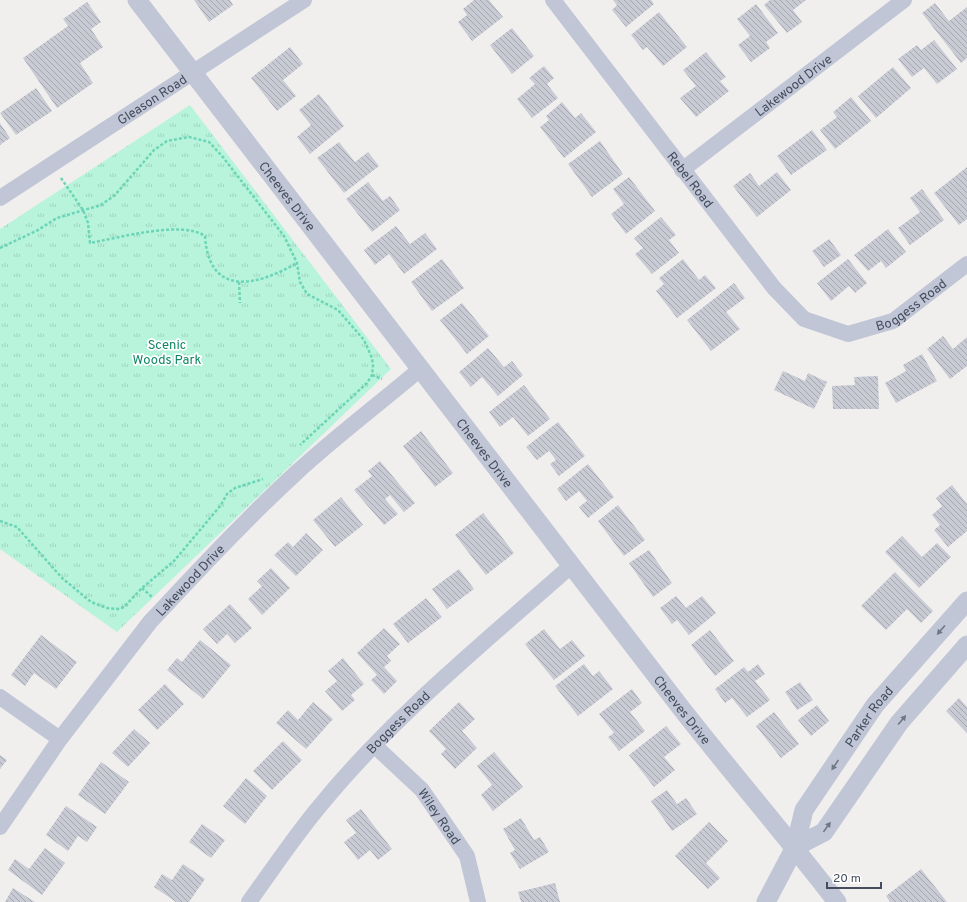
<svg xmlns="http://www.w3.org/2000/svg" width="967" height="902" viewBox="0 0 967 902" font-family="Overpass,sans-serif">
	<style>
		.park { fill: url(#park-tufts) }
		.building { fill: url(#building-back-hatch) }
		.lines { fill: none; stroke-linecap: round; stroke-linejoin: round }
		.path { stroke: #6bd5b7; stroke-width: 2.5; stroke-dasharray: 3 2; stroke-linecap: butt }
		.minor { stroke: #c0c6d5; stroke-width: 16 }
		.tertiary { stroke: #c0c6d5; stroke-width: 19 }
		.oneway { fill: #6f7787 }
		.labels { text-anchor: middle; stroke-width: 3.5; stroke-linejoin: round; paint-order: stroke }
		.street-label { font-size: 13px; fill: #444c5d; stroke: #fff }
		.park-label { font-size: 13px; fill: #0d8663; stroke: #fff }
	</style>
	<defs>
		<pattern id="park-tufts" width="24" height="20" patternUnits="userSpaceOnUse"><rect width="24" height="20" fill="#b7f4db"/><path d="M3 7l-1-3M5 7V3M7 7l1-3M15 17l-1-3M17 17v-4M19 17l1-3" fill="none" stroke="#9fd3be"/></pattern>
		<pattern id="building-back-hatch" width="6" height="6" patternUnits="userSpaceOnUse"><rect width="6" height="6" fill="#c9cbd4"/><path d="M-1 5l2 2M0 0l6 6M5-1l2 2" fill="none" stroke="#a5a7af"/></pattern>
	</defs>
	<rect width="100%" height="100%" fill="#f1eeee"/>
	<path class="park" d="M190,105l201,264 -274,263 -117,-83v-320z"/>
	<path class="building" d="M194,0h36l3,5 -24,17z
		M474,0h15l14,17 -31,24 -14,-19 9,-7 -4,-6z
		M613,0h38l3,4 -28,23 -14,-17 5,-5z
		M770,0h36l-13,10 9,12 -15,11 -23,-28z
		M87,2l14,20 -10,7 12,18 -23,16 13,20 -36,25 -34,-50 45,-32 -5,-7z
		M935,3l14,18 18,-14v51l-6,5 -39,-50z
		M756,4l22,29 -12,9 4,6 -19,14 -13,-17 12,-9 -13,-17z
		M659,12l28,35 -24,19 -16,-19 -4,3 -12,-15z
		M512,28l22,28 -22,18 -22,-29z
		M934,40l23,29 -20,15 -13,-16 -12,9 -14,-18 19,-14 4,5z
		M290,47l13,17 -20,16 13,16 -19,15 -26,-33z
		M706,52l20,25 -6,4 9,10 -33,26 -16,-19 16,-12 -13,-16z
		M544,66l10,12 -7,6 11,14 -26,20 -15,-19 18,-15 -6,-6z
		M893,67l18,21 -35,30 -18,-22z
		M36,88l16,23 -36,24 -16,-22z
		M319,94l25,32 -34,28 -13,-17 14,-12 -12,-15z
		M851,97l20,24 -36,28 -15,-19 17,-13 -4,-5z
		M562,102l13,16 6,-5 15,19 -32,26 -24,-31 9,-7 -3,-4z
		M0,123l10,15 -10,7z
		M812,130l15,20 -36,25 -14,-19z
		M600,141l23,33 -31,23 -24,-33z
		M339,142l16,20 13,-10 11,14 -35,27 -27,-35z
		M967,167v52l-8,6 -25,-32z
		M777,172l14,18 -34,27 -24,-31 17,-13 9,13z
		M629,177l26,34 -29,23 -15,-20 13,-10 -11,-15z
		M368,182l15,19 7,-5 10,14 -28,22 -26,-33z
		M922,189l22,31 -34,25 -12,-17 22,-16 -10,-14z
		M661,217l15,18 -7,5 10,13 -27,21 -17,-20 8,-6 -9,-10z
		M396,226l14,18 15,-11 12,16 -33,25 -15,-20 -14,11 -11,-15z
		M888,229l18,23 -20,16 -5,-7 -13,10 -14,-16z
		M829,239l12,16 -17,12 -12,-16z
		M442,259l22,29 -32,23 -21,-29z
		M683,259l16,21 6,-5 11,13 -39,30 -21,-27 8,-7 -5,-6z
		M848,259l19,24 -12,10 -6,-7 -18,15 -14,-18z
		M734,283l11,15 -19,14 14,17 -29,22 -24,-31z
		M462,303l27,33 -22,18 -27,-34z
		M943,336l10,13 14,-12v29l-17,13 -23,-30z
		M488,348l16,19 8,-6 11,14 -25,21 -16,-19 -11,10 -12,-15z
		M922,354l15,27 -41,22 -11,-20 21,-12 -3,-6z
		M783,371l22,10 3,-8 19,9 -13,27 -40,-19z
		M878,376l1,33h-46l-1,-23 23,-1 -1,-8z
		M524,385l26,34 -22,17 -15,-19 -13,10 -11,-15z
		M558,422l27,34 -26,20 -9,-12 6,-4 -7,-9 -12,9 -11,-13z
		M421,431l32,42 -18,14 -32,-41z
		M380,461l35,42 -11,9 -14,-17 -5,4 13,15 -14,11 -30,-35 18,-14 -4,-5z
		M588,464l26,33 -26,21 -9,-11 8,-6 -8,-10 -13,10 -9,-12z
		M952,485l15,19v27l-19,16 -14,-17 6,-5 -8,-10 10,-9 -6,-8z
		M341,497l22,28 -28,22 -22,-27z
		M618,505l27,35 -21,16 -26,-35z
		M483,513l31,40 -28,22 -31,-40z
		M306,533l17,17 -27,26 -22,-21 14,-13 5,5z
		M902,536l20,21 15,-14 14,14 -32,31 -34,-36z
		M649,550l23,33 -19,14 -24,-34z
		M271,568l19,20 -28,27 -14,-16 14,-13 -5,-5z
		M459,569l15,20 -27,20 -15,-20z
		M895,572l38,39 -12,12 -14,-14 -21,21 -25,-24z
		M676,596l10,12 16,-12 14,17 -27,22 -12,-15 -5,4 -12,-16z
		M426,598l16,19 -34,26 -15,-19z
		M230,604l22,24 -17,15 -8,-9 -10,10 -14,-15z
		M384,628l16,16 -13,12 4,5 -7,6 13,14 -13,13 -13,-14 6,-5 -20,-22z
		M544,629l16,20 12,-9 13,16 -31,24 -29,-36z
		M710,630l24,31 -19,15 -24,-31z
		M41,635l36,27 -21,27 -22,-16 -9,13 -14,-11z
		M200,640l31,25 -28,34 -36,-29 10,-12 5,4z
		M343,658l21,26 -13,11 4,5 -13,11 -17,-20 12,-10 -9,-10z
		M584,664l9,12 6,-5 14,18 -35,27 -23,-30z
		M758,664l7,10 -10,7 15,19 -23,17 -15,-19 -7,5 -10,-14 29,-22 4,5z
		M800,682l13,18 -16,10 -12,-18z
		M165,684l19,20 -27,26 -19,-20z
		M632,689l10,14 -12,9 15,19 -26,20 -11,-14 6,-4 -15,-19z
		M959,698l8,9v26l-21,-22z
		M313,702l20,17 -27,30 -30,-26 12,-13 10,10z
		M459,702l16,17 -13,12 15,17 -22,21 -14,-15 5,-5 -17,-18z
		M817,705l12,16 -18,15 -13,-16z
		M774,712l25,32 -18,14 -25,-32z
		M666,726l15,18 -17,13 11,13 -21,17 -25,-32z
		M134,729l16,14 -22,24 -16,-14z
		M283,741l19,19 -30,30 -19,-19z
		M494,752l29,35 -30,24 -12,-16 11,-10 -15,-19z
		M0,755l7,5 -7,9z
		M101,762l28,20 -24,32 -27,-19z
		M246,778l21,18 -22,28 -22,-18z
		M667,790l10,14 9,-6 11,16 -25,17 -21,-30z
		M66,806l31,21 -10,15 -9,-6 -10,15 -22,-16z
		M361,809l31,40 -14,11 -8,-10 -12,10 -14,-18 12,-9 -10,-13z
		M521,818l13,22 6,-3 9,15 -29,17 -10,-16 5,-3 -12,-21z
		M709,822l19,19 -22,22 14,15 -12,11 -33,-33z
		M202,824l23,16 -14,18 -22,-16z
		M45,848l20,15 -23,32 -34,-25 7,-11 14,10z
		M183,864l22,15 -16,23h-13l-22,-15 8,-13 10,6z
		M921,869l26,33h-57l-4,-6z
		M555,883l5,19h-39l-3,-10z
		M13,888l22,14h-30z"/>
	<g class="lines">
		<path class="path" d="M61,178l22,32 5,13 2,20c28,-5 92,-23 115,-7 4,62 52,50 92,27
			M0,248l38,-18 19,-12 44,-13 14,-10 39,-45 13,-9 22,-4 20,5 13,14 62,80 13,27 3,19 7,12 31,16 26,30 8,18 1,8 -1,9 -5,8 -67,62
			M239,282l1,21
			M372,375l10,4
			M0,521l17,6 45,51 29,24 16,6 11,1 6,-2 18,-19 32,-27 47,-56 6,-11 8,-6 28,-9
			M142,588l10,9"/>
		<g class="minor">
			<path id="s1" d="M553,0l221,288 30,31 44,15 45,-13 74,-57"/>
			<path id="s2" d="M682,170l222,-170"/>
			<path id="s3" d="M0,198l304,-198"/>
			<path d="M0,697l60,42"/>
			<path id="s4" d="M375,746l47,44 45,66 11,46"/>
			<path id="s5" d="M0,827l60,-88 90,-117c48,-51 95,-102 146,-149 39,-36 83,-69 123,-103"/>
			<path id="s6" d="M249,902c23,-32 45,-65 70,-95 73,-90 166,-165 253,-242"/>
		</g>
		<g class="tertiary">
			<path id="s7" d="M137,0l544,708c51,65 105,128 156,194"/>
			<path d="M795,847l29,-15 75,-109 68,-78"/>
			<path id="s8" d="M766,902l29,-55 9,-37 71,-105 92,-104"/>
		</g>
	</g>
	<defs><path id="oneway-solid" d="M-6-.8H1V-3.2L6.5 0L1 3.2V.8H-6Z"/></defs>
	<g class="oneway">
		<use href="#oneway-solid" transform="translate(941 630) rotate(131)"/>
		<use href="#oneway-solid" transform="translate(902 720) rotate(-50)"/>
		<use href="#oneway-solid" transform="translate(835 765) rotate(124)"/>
		<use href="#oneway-solid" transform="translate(827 827) rotate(-54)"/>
	</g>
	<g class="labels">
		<g class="street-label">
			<text dy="5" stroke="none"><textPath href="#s2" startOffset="140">Lakewood Drive</textPath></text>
			<text dy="5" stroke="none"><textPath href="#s3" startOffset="181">Gleason Road</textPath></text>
			<text dy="5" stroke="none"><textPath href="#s1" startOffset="226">Rebel Road</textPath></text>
			<text dy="5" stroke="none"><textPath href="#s7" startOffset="247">Cheeves Drive</textPath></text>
			<text dy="5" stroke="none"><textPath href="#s1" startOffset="523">Boggess Road</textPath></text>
			<text dy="5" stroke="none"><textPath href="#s7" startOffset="571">Cheeves Drive</textPath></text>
			<text dy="5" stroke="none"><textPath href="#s5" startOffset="312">Lakewood Drive</textPath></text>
			<text dy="5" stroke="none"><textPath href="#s7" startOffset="895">Cheeves Drive</textPath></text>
			<text dy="5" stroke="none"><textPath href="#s8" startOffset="214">Parker Road</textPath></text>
			<text dy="5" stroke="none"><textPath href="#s6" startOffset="234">Boggess Road</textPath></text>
			<text dy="5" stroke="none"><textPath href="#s4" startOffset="96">Wiley Road</textPath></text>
		</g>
		<g class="park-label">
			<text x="167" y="349">Scenic<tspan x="167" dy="15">Woods Park</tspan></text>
		</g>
	</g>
	<path d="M827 882v6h54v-6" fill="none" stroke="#444c5d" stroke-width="2"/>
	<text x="833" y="882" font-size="12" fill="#444c5d" stroke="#ffffff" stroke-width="3" paint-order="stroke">20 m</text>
</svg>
